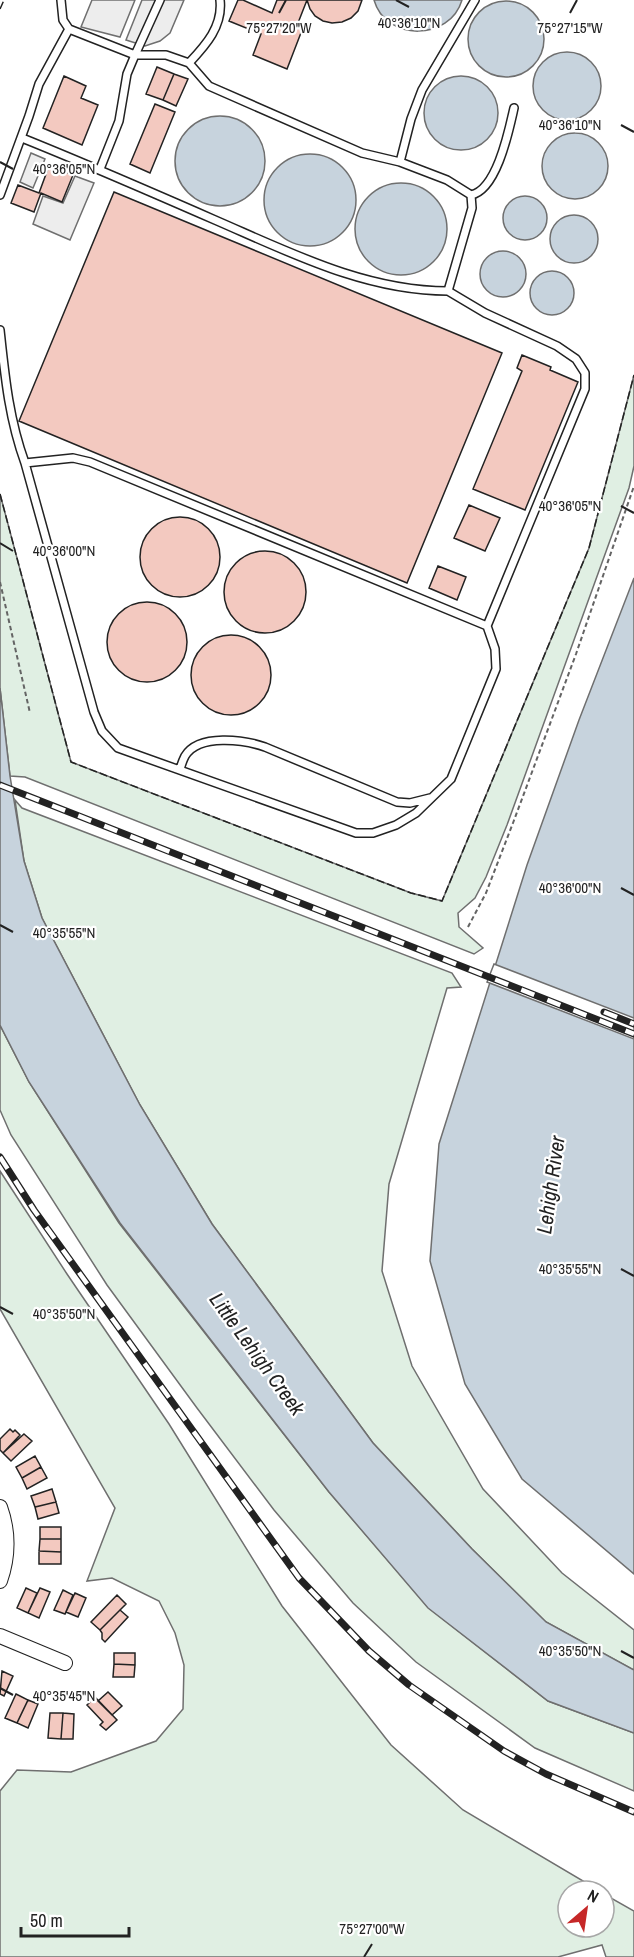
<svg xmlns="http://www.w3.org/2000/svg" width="634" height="1957" viewBox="0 0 634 1957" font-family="'Archivo Narrow',sans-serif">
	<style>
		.green { fill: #e0efe3; stroke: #6f6f6f; stroke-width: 1.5 }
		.parking { fill: #ededed; stroke: #6f6f6f; stroke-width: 1.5 }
		.water { fill: #c7d3dd; stroke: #6f6f6f; stroke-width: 1.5 }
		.pier { fill: #fff; stroke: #6f6f6f; stroke-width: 1.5 }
		.building { fill: #f3c9c0; stroke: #222; stroke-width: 1.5 }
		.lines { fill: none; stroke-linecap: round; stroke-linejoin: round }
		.service-casing { stroke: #222; stroke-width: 10 }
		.minor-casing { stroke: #222; stroke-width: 16 }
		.path { stroke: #646464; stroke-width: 2; stroke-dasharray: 4.5 3; stroke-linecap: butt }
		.service { stroke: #fff; stroke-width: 7 }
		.minor { stroke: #fff; stroke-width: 14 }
		.rail-casing { stroke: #222; stroke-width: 7 }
		.rail { stroke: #fff; stroke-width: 4.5; stroke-dasharray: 14; stroke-linecap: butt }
		.fence { stroke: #222; stroke-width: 1.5; stroke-dasharray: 8 3; stroke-linecap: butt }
		.ticks { fill: none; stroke: #222; stroke-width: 2 }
		.labels { text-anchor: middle; stroke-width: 4.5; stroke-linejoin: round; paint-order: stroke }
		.water-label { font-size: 21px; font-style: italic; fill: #222; stroke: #fff }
		.ticks-label { font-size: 15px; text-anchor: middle; fill: #222; stroke: #fff; stroke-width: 4.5; stroke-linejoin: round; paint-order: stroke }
	</style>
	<rect width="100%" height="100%" fill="#fff"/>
	<path class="green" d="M634,375v91l-5,22 -122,337 -21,52 -11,21 -17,15 1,14 24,21 -9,6 -449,-177 -15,-1 -10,-88v-194l71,268 340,131 31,8 147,-353z
		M15,800l7,8 430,165 9,14 -14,1 -58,196 -7,87 30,95 71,123 79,84 72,57v40l-88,-48 -74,-73 -99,-106 -161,-219 -72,-119 -98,-187 -18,-57z
		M0,1025l29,57 90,141 210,269 100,116 119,93 86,32v58l-99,-43 -119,-86 -63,-59 -79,-93 -77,-102 -90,-123 -96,-150 -11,-25z
		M0,1171l67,103 102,150 113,182 109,139 72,65 137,81h-32v36h36v-33l30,17v46h-28l-4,-12 -44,12h-558v-166l17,-21 54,2 85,-31 27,-32 1,-44 -9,-32 -16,-32 -47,-23 -25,3 28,-73 -115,-199z"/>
	<path class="parking" d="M92,0h43l-15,37 -39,-10z
		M142,0h42l-14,33 -10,8 -15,5 -19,-6z
		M31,153l14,6 -12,29 -13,-6z
		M75,176l19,7 -24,57 -37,-16 10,-28 20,7z"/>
	<path class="water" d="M374,0h88c-12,41 -76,42 -88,0z
		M468 39a38 38 0 1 1 76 0a38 38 0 1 1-76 0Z
		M533 86a34 34 0 1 1 68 0a34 34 0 1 1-68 0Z
		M424 113a37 37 0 1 1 74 0a37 37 0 1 1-74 0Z
		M175 161a45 45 0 1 1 90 0a45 45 0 1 1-90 0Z
		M542 166a33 33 0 1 1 66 0a33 33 0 1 1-66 0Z
		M264 200a46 46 0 1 1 92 0a46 46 0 1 1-92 0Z
		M355 229a46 46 0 1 1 92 0a46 46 0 1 1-92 0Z
		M503 218a22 22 0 1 1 44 0a22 22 0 1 1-44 0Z
		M550 239a24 24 0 1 1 48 0a24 24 0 1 1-48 0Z
		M480 274a23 23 0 1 1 46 0a23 23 0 1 1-46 0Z
		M530 293a22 22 0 1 1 44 0a22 22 0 1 1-44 0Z
		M634,578v996l-112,-95 -57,-95 -35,-123 9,-117 88,-279 52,-145z
		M0,688l10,88 14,85 18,57 98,187 72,119 161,219 99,106 74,73 88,48v63l-86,-32 -120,-93 -99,-116 -209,-269 -91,-141 -29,-57z"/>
	<path class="pier" d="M494,964l140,54v21l-147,-57z"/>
	<path class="building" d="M238,0h5l29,13 5,-13h30l-9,23 6,2 -17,44 -34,-14 8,-21 -32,-13z
		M307,0h55l-4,11 -7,7 -9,4 -10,1 -9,-2 -8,-5 -5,-7z
		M157,67l17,7 -11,26 -17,-6z
		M174,74l14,5 -12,27 -13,-6z
		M64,76l22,10 -5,12 17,7 -16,40 -39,-17z
		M155,104l20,8 -25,61 -20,-9z
		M49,166l24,9 -11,27 -21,-9 -7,19 -23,-9 7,-18 21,8z
		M114,192l388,161 -95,230 -388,-162z
		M522,355l29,12 -1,3 28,12 -53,128 -52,-21 49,-118 -5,-3z
		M469,505l31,13 -15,33 -31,-13z
		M140 557a40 40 0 1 1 80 0a40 40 0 1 1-80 0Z
		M224 592a41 41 0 1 1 82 0a41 41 0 1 1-82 0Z
		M438,566l28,11 -9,23 -28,-12z
		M107 642a40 40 0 1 1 80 0a40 40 0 1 1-80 0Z
		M191 675a40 40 0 1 1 80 0a40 40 0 1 1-80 0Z
		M10,1429l3,3 2,-2 5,5 -17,18 -3,-3v-11z
		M24,1434l8,7 -21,20 -8,-8z
		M35,1456l6,11 -19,11 -6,-11z
		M41,1467l6,11 -20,11 -5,-11z
		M52,1489l4,13 -21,5 -4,-11z
		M56,1502l3,11 -21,6 -3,-12z
		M40,1527h21v12h-21z
		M40,1539h21v13l-22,-1z
		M39,1551l22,1v12h-22z
		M26,1588l11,5 -9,20 -11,-5z
		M40,1588l10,4 -11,26 -11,-5z
		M63,1590l10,5 -8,19 -11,-4z
		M75,1593l11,5 -8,19 -12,-5z
		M117,1595l9,9 -26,26 -9,-8z
		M120,1610l8,7 -23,25 -3,-3v-6l-2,-3z
		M114,1653h21v12l-21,-1z
		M114,1664l21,1 -1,12h-21z
		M2,1671l11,5 -9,20 -4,-2z
		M108,1692l14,14 -10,9 -14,-14z
		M16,1694l12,6 -11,23 -12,-5z
		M95,1697l22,23 -11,10 -6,-5 3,-3 -16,-17z
		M28,1700l10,4 -10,24 -11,-5z
		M50,1713h13l-2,26 -13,-1z
		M63,1713l11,1 -1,25h-12z"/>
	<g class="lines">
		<defs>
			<path id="service" d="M61,0l2,20 6,9 66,26 25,-55
				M189,63c17,-18 34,-37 31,-63
				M22,138c65,26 129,54 193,82 74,32 150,71 233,71
				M100,169l19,-48 8,-47 8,-19h31l23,8 20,23 153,67 38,9
				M0,195l29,-79 10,-32 30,-55
				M471,195c26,-5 38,-65 43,-87
				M0,330c5,47 9,89 25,133l69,249 8,19 16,17 238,85h17l23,-8 20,-12 35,-34 45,-110 -1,-20 -8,-23 98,-237v-16l-9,-14 -19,-13 -72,-33 -37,-22 24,-83 -1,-13 -24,-15 -47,-18 11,-43 11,-29 53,-90
				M25,463l48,-5 17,4 397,164
				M180,770c1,-5 3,-10 5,-14 14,-23 60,-16 80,-9l132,55 13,1 20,-5"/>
			<path id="minor" d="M0,1507c9,25 9,48 0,74
				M0,1636l65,27"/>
		</defs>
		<use href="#service" class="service-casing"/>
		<use href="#minor" class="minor-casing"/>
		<path class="path" d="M0,582l30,131
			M468,927l18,-34 27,-70 63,-169 58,-168"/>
		<use href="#service" class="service"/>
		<use href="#minor" class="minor"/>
		<defs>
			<path id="rail" d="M0,785l634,249
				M604,1012l30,12
				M0,1157l34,53 265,368 70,73 40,34 95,66 42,23 88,38"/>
		</defs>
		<use href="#rail" class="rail-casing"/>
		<use href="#rail" class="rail"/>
		<path class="fence" d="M0,9l4,-9
			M0,494l71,268 340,131 31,8 147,-353 45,-173"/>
	</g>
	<path class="ticks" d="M396,0l13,7M279,13l7,-13M570,13l7,-13M621,125l13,7M0,162l13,7M621,506l13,7M0,543l13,8M621,888l13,7M0,925l13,7M621,1269l13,7M0,1307l13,7M621,1651l13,7M0,1688l13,7M364,1957l8,-13"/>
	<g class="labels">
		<g class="water-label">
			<text transform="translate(551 1185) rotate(-82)" y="7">Lehigh River</text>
			<text transform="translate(257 1354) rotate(54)" y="7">Little Lehigh Creek</text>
		</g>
	</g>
	<g class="ticks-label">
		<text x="409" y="28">40°36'10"N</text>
		<text x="279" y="33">75°27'20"W</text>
		<text x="570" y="33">75°27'15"W</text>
		<text x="570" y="130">40°36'10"N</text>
		<text x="64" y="174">40°36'05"N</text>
		<text x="570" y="511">40°36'05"N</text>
		<text x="64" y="556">40°36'00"N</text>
		<text x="570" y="893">40°36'00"N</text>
		<text x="64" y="938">40°35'55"N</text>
		<text x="570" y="1274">40°35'55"N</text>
		<text x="64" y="1319">40°35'50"N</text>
		<text x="570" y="1656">40°35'50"N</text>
		<text x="64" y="1701">40°35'45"N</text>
		<text x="372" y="1934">75°27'00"W</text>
	</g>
	<g transform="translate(586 1909) rotate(29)"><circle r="28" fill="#ffffff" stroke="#a7a7a7" stroke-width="1.5"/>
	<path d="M0-4.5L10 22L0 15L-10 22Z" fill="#c62828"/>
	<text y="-9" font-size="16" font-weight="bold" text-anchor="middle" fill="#222222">N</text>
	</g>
	<path d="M21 1927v9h108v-9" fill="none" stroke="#222222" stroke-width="3"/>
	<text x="30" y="1927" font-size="18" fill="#222222" stroke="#ffffff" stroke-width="4.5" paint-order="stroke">50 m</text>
</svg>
